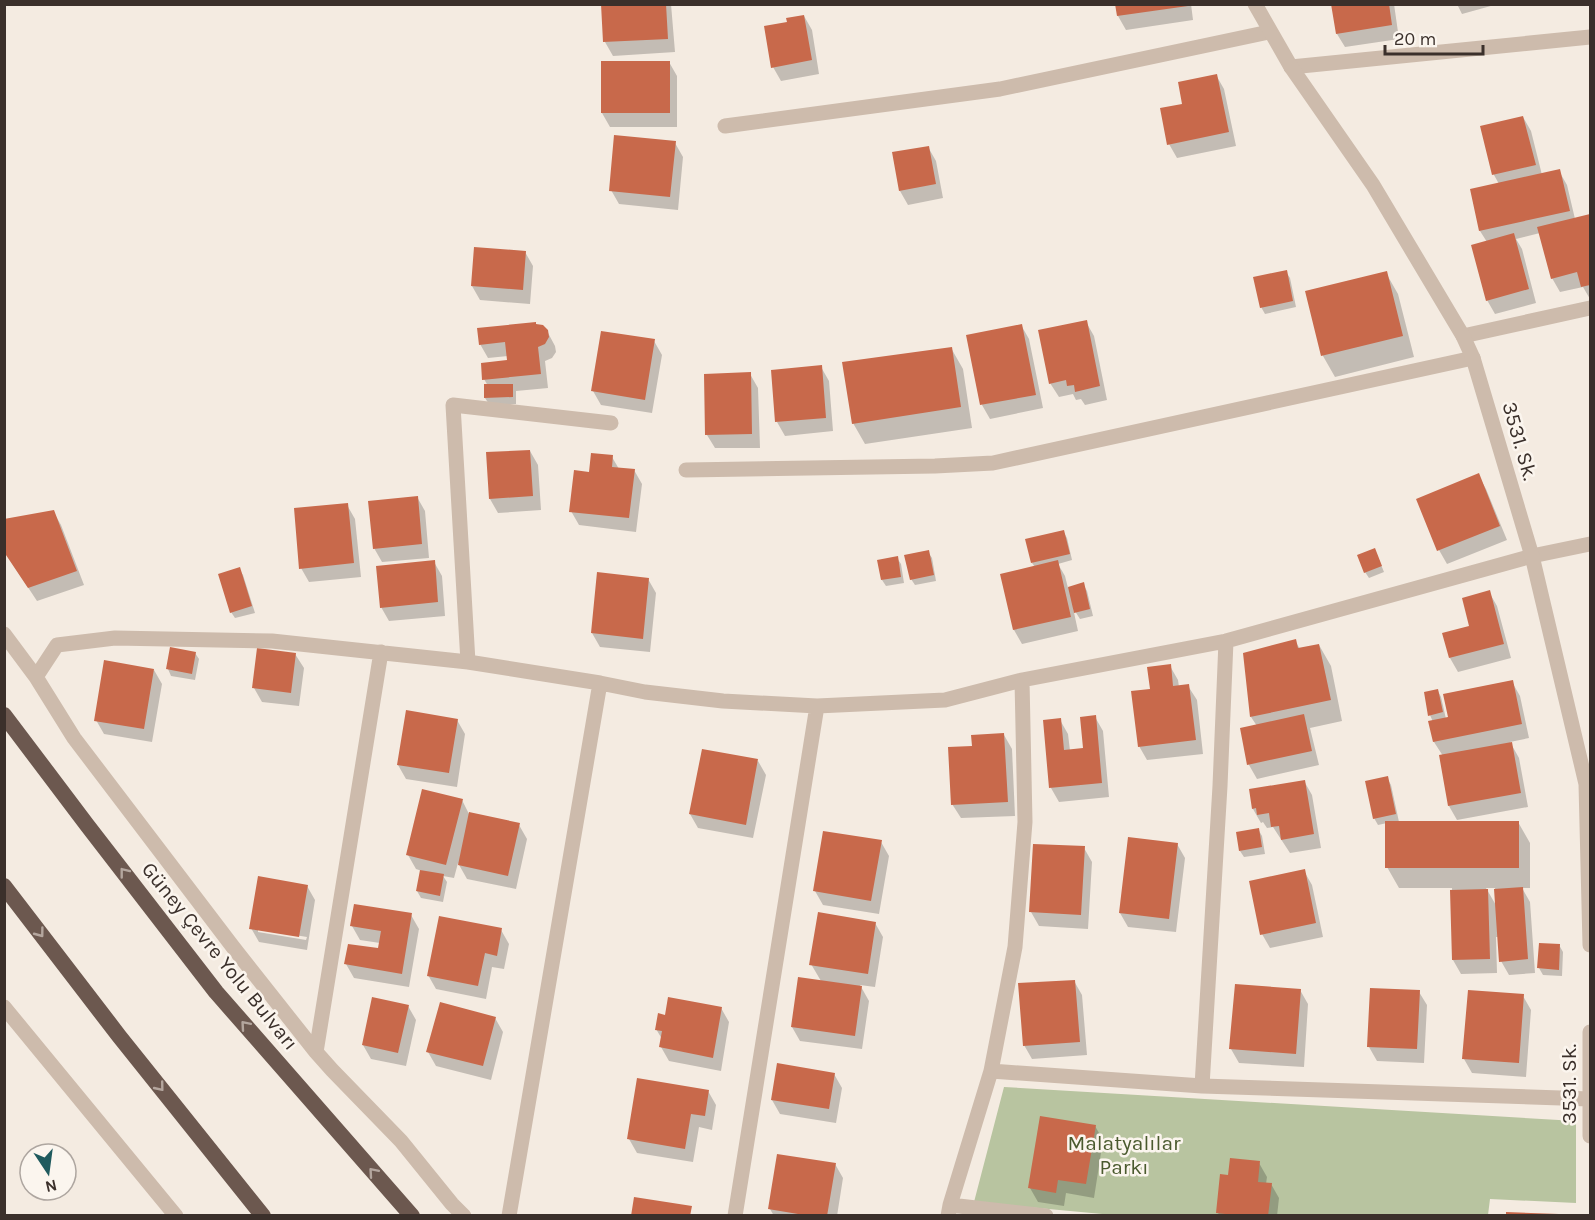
<svg xmlns="http://www.w3.org/2000/svg" width="1595" height="1220" viewBox="0 0 1595 1220" font-family="Karla,sans-serif">
	<style>
		.green { fill: #b8c4a0 }
		.shadow { fill: #0003; fill-rule: evenodd }
		.building { fill: #c8694b }
		.lines { fill: none; stroke-linecap: round; stroke-linejoin: round }
		.minor { stroke: #cdbbac; stroke-width: 15 }
		.tertiary { stroke: #cdbbac; stroke-width: 15 }
		.trunk { stroke: #6c584f; stroke-width: 16 }
		.oneway { stroke: #b4a69e }
		.labels { text-anchor: middle; stroke-width: 5; stroke-linejoin: round; paint-order: stroke }
		.street-label { font-size: 21px; fill: #3b302b; stroke: #fbf5ee }
		.park-label { font-size: 21px; fill: #4a5a2e; stroke: #fbf5ee }
	</style>
	<rect width="100%" height="100%" fill="#f4ebe1"/>
	<path class="green" d="M1004,1087l572,34v82l-86,-4 -2,16 -364,1 -150,-14z"/>
	<path class="shadow" d="M603,4h68l4,48 -62,4 -8,-14z
		M1116,4h75l2,16 -67,10 -8,-14z
		M1333,4h61l5,35 -54,8 -8,-13z
		M1457,4h41l-36,10z
		M804,16l8,14 7,44 -38,7 -8,-14 15,-44z
		M669,62l8,14v51h-67l-8,-14z
		M1216,75l8,14 12,57 -59,12 -8,-14z
		M1523,117l8,14 11,44 17,-4 8,14 8,34 15,-4v84l-7,-12 -23,5 -8,-14 -12,-45 -24,6 6,10 14,54 -41,11 -8,-14v-58l-7,-11 -9,-40 28,-7 -5,-9 -12,-48z
		M675,143l8,14 -5,53 -59,-6 -8,-14z
		M928,147l8,14 7,37 -35,7 -8,-14 -7,-38z
		M525,252l8,14 -3,38 -50,-4 -8,-14z
		M1286,272l4,6 6,29 -31,7 -4,-7z
		M1386,273l12,21 16,63 -79,20 -12,-21 -16,-63z
		M1086,322l8,14 13,64 -22,5 -4,-6 -5,1 -3,-6 -14,3 -9,-14z
		M1021,325l8,14 14,69 -53,11 -8,-14z
		M547,331l8,15 1,6 -4,6 -7,3 3,27 -32,3v13h-27l-4,-6 3,-12 -4,-7 24,-17v-6l-20,2 -8,-14z
		M654,341l8,14 -10,58 -51,-8 -8,-14z
		M951,348l12,21 9,59 -107,16 -12,-21z
		M821,367l8,14 4,50 -48,5 -8,-14z
		M750,374l8,14 2,60h-45l-8,-13z
		M530,451l8,14 3,45 -43,3 -8,-14z
		M612,457l7,12 15,1 8,14 -6,48 -57,-7 -8,-14 19,-38z
		M1478,475l8,14 21,51 -60,24 -8,-14 -21,-51z
		M417,497l8,14 4,47 -47,4 -8,-14z
		M347,505l8,14 6,58 -52,5 -8,-14z
		M53,511l8,14 23,60 -47,16 -33,-50z
		M1063,531l4,7 5,22 -14,4 7,12 3,12 15,-4 4,7 6,25 -13,3 -7,-11 5,23 -56,13 -8,-14 -13,-55 34,-8 -3,-4z
		M1375,550l9,22 -15,6 -4,-6z
		M928,552l4,6 4,23 -21,4 -4,-6z
		M897,558l4,6 3,19 -18,3 -4,-6z
		M434,562l8,14 3,40 -56,5 -8,-14z
		M239,569l4,6 12,38 -20,5 -4,-6z
		M648,579l8,14 -6,59 -50,-5 -8,-14z
		M1489,592l8,14 14,52 -53,14 -8,-14 -6,-23 27,-8z
		M1295,641l5,8 19,-4 12,21 11,55 -32,7 9,37 -62,14 -8,-14 -7,-36 15,-3 -6,-9z
		M195,653l4,6 -4,21 -24,-4 -3,-7z
		M295,654l9,14 -5,38 -37,-4 -8,-14z
		M1170,666l8,14 1,7 9,-1 9,14 6,54 -56,6 -8,-14 12,-56z
		M154,670l8,14 -10,58 -48,-8 -8,-14z
		M1512,682l8,14 9,42 -19,4 9,16 9,49 -71,13 -8,-14 -6,-50 -9,-14 -1,-20 -3,-7 8,-24 3,6 5,22z
		M1095,717l8,14 6,66 -50,5 -8,-14 9,-68 8,14 2,17 14,-2z
		M457,720l8,14 -8,53 -51,-8 -8,-14z
		M1004,735l8,14 3,67 -54,2 -9,-14 22,-57z
		M758,761l8,14 -13,63 -55,-10 -8,-14z
		M1387,778l4,7 8,37h119l12,21v45h-8l8,14 5,71 -26,2 -8,-14 -2,-24h-3l1,36 -36,1 -8,-14 -1,-72h-53l-12,-21v-44l-9,2 -4,-7zM1486,888h9l2,19z
		M1304,781l8,14 9,53 -31,5 -17,-26 -6,1 -4,-6 -2,1 -8,-14 -3,-19z
		M462,800l7,14 50,11 8,14 -11,50 -49,-10 -9,-16 -4,15 -11,-2 4,6 -4,20 -22,-4 -4,-7 5,-20 -6,-2 -8,-14z
		M1258,829l4,7 3,18 -21,3 -4,-6z
		M881,842l8,14 -10,58 -56,-9 -8,-14z
		M1177,844l8,14 -9,74 -48,-5 -8,-14z
		M1084,848l8,14 -4,67 -49,-3 -8,-14z
		M1304,871l8,14 11,52 -53,11 -8,-14z
		M307,886l8,14 -8,50 -48,-8 -8,-14zM258,929l49,8 -1,3 -48,-8z
		M411,915l8,14 -10,58 -55,-9 -8,-14 33,-14 1,-7 -20,-3 -8,-14z
		M875,923l8,14 -8,50 -15,-2 9,16 -7,48 -62,-8 -8,-14 29,-46 -10,-17z
		M501,930l8,14 -5,25 -12,-2 -6,32 -50,-10 -8,-14z
		M1559,945l4,7 -1,24 -19,-1 -4,-7z
		M1074,981l8,14 5,60 -55,4 -8,-14z
		M1300,990l8,14 -4,63 -65,-4 -8,-14z
		M1419,992l8,13 -3,58 -47,-2 -8,-14z
		M1523,996l8,14 -5,67 -54,-4 -8,-14z
		M408,1006l8,14 -10,46 -35,-7 -8,-14z
		M721,1008l8,14 -8,49 -52,-10 -8,-14 1,-8 -6,-10 10,-13z
		M495,1018l8,14 -12,48 -55,-14 -8,-14z
		M834,1074l8,14 -6,35 -56,-9 -8,-14z
		M708,1091l8,14 -4,25 -13,-3 -6,35 -56,-9 -8,-14z
		M1095,1126l8,14 -9,58 -28,-5 -2,13 -26,-4 -8,-14z
		M1259,1163l8,14 -1,7h5l8,14 -2,18h-58l-1,-4 11,-36z
		M835,1164l8,14 -6,38h-63l-4,-7z"/>
	<path class="building" d="M601,4h65l2,35 -65,3z
		M1115,4h73v2l-71,10z
		M1331,4h58l3,21 -56,9z
		M804,15l8,45 -41,8 -7,-42 23,-4 -1,-4z
		M601,61h69v52h-69z
		M1217,74l12,58 -62,13 -7,-37 22,-4 -4,-22z
		M1523,116l13,49 -44,10 -12,-49z
		M614,135l62,6 -6,56 -61,-6z
		M929,146l7,38 -37,7 -7,-39z
		M1560,169l10,42 -91,20 -9,-42z
		M1590,214v71l-9,2 -4,-15 -26,7 -14,-52z
		M1514,233l15,56 -43,12 -15,-56z
		M474,247l52,4 -3,39 -52,-4z
		M1287,270l6,31 -33,7 -7,-31z
		M1387,271l16,65 -82,20 -16,-65z
		M1087,320l13,66 -25,6 -1,-7 -7,1 -1,-6 -17,4 -11,-54z
		M536,322v2l7,1 5,5 1,7 -4,7 -7,3 3,27 -59,6 -1,-17 26,-3 -2,-18 -26,3 -2,-17z
		M1022,324l14,71 -56,10 -14,-70z
		M601,331l54,8 -10,61 -54,-9z
		M952,347l9,60 -109,17 -10,-62z
		M822,365l4,53 -51,4 -4,-52z
		M751,372l1,62 -47,1 -1,-61z
		M484,384h29v13l-29,1z
		M530,450l3,46 -44,3 -3,-47z
		M591,453l22,2 -1,12 23,2 -6,49 -60,-6 5,-42 15,2z
		M1479,473l21,53 -63,25 -21,-52z
		M418,496l4,48 -49,5 -5,-48z
		M348,503l6,60 -55,6 -5,-61z
		M54,510l23,61 -49,17 -24,-36v-33z
		M1064,530l6,24 -39,9 -6,-24z
		M1375,548l7,18 -18,7 -7,-18z
		M929,550l5,25 -24,5 -6,-25z
		M898,556l3,21 -20,3 -4,-20z
		M435,560l3,42 -58,6 -4,-42z
		M1058,560l13,57 -58,13 -13,-56z
		M240,567l12,39 -22,7 -12,-39z
		M597,572l52,6 -6,61 -52,-6z
		M1084,582l6,27 -16,4 -6,-26z
		M1490,590l14,54 -55,14 -7,-25 27,-7 -7,-28z
		M1296,639l2,9 21,-4 12,56 -81,17 -7,-64z
		M170,647l26,5 -4,22 -26,-5z
		M257,648l39,5 -5,40 -39,-5z
		M104,660l50,9 -10,60 -50,-8z
		M1171,664l2,22 16,-2 7,56 -58,7 -7,-56 19,-2 -3,-22z
		M1513,680l9,44 -89,18 -5,-21 20,-4 -5,-23z
		M1438,689l5,23 -15,4 -4,-24z
		M406,710l52,9 -9,54 -52,-8z
		M1304,714l8,37 -65,14 -7,-37z
		M1096,715l6,68 -53,5 -6,-68 18,-2 3,32 19,-2 -3,-31z
		M1004,733l4,69 -57,3 -3,-58 24,-1 -1,-11z
		M1512,742l9,51 -73,13 -9,-51z
		M702,749l56,10 -12,66 -57,-11z
		M1388,776l8,38 -23,5 -8,-38z
		M1305,780l9,54 -33,6 -2,-14 -8,1 -2,-14 -12,2 -1,-7 -4,1 -3,-20z
		M422,789l41,10 -17,66 -40,-10z
		M469,812l51,11 -12,53 -50,-11z
		M1385,821h134v47h-134z
		M1259,828l3,19 -23,4 -3,-19z
		M823,831l59,9 -11,61 -58,-10z
		M1128,837l50,6 -9,76 -50,-6z
		M1033,844l52,2 -4,69 -52,-3z
		M1305,869l11,54 -56,12 -11,-54z
		M420,870l24,4 -4,22 -24,-5z
		M258,876l50,9 -9,52 -50,-8z
		M1523,887l5,72 -29,3 -5,-73z
		M1488,889l2,70 -38,1 -2,-70z
		M354,904l58,9 -10,61 -58,-10 4,-20 30,4 3,-17 -31,-5z
		M818,912l58,10 -8,52 -59,-9z
		M439,916l63,12 -5,28 -12,-3 -7,33 -51,-10z
		M1539,943l21,1 -1,26 -22,-2z
		M798,977l64,9 -7,50 -64,-9z
		M1075,980l5,62 -57,4 -5,-63z
		M1235,984l66,5 -5,65 -67,-5z
		M1370,988l50,2 -3,59 -50,-2z
		M1468,990l56,4 -5,69 -57,-4z
		M372,997l37,8 -11,48 -36,-8z
		M668,997l54,10 -9,51 -54,-11 3,-16 -7,-1 3,-17 7,2z
		M440,1002l56,15 -13,49 -57,-14z
		M777,1063l58,10 -6,36 -58,-9z
		M637,1078l72,12 -4,26 -14,-2 -6,35 -58,-10z
		M1040,1116l56,9 -10,59 -28,-4 -2,13 -28,-5z
		M777,1154l59,9 -9,53h-17l-42,-7z
		M1230,1158l30,3 -2,21 14,1 -4,33h-24l-28,-3 4,-39 8,1z
		M634,1197l58,9 -2,10h-59z
		M1506,1212l53,2v2h-53z"/>
	<g class="lines">
		<path class="minor" d="M1291,67l299,-30
			M725,126l275,-37 269,-57
			M1463,336l127,-28
			M686,470l249,-4 58,-3 480,-105
			M4,634l32,43
			M468,662l-15,-257 158,18
			M316,1052l65,-400
			M991,1071l211,15 388,13
			M1202,1086l18,-300 6,-145
			M950,1205l41,-134 24,-124 10,-125 -3,-142
			M464,1216l-12,-12 -51,-63 -69,-71 -16,-18 -83,-105 -159,-209 -38,-61 21,-32 58,-7 157,3 196,21 132,21 45,9 78,9 94,5 128,-6 77,-20 204,-39 306,-85 58,-12
			M509,1216l91,-533
			M735,1216l82,-510
			M948,1216l2,-11 96,11"/>
		<path class="tertiary" d="M1255,4l36,63 82,118 90,151 10,22 59,198 54,228 4,161
			M4,1007l172,209
			M1590,1032v104"/>
		<path class="trunk" d="M4,715l83,110 129,167 196,224
			M4,886l115,150 144,180"/>
	</g>
	<defs><path id="oneway-chevron" d="M-2-3.5L2.5 0L-2 3.5" fill="none" stroke-width="1.6" stroke-linecap="round" stroke-linejoin="round" transform="scale(1.5)"/></defs>
	<g class="oneway">
		<use href="#oneway-chevron" transform="translate(124 872) rotate(-128)"/>
		<use href="#oneway-chevron" transform="translate(40 933) rotate(53)"/>
		<use href="#oneway-chevron" transform="translate(245 1025) rotate(-131)"/>
		<use href="#oneway-chevron" transform="translate(160 1087) rotate(51)"/>
		<use href="#oneway-chevron" transform="translate(373 1172) rotate(-131)"/>
	</g>
	<g class="labels">
		<g class="street-label">
			<text transform="translate(1520 441) rotate(74)" y="7">3531. Sk.</text>
			<text transform="translate(220 956) rotate(51)" y="7">Güney Çevre Yolu Bulvarı</text>
			<text transform="translate(1569 1084) rotate(-90)" y="7">3531. Sk.</text>
		</g>
		<g class="park-label">
			<text x="1124" y="1150">Malatyalılar<tspan x="1124" dy="24">Parkı</tspan></text>
		</g>
	</g>
	<rect width="1595" height="1220" fill="none" stroke="#3b302b" stroke-width="12"/>
	<g transform="translate(48 1172) rotate(167)"><circle r="28" fill="#fbf5ee" stroke="#aea6a0" stroke-width="1.5"/>
	<path d="M0-4.5L10 22L0 15L-10 22Z" fill="#1f5a5e"/>
	<text y="-9" font-size="16" font-weight="bold" text-anchor="middle" fill="#3b302b">N</text>
	</g>
	<path d="M1385 45v9h98v-9" fill="none" stroke="#3b302b" stroke-width="3"/>
	<text x="1394" y="45" font-size="18" fill="#3b302b" stroke="#fbf5ee" stroke-width="4.5" paint-order="stroke">20 m</text>
</svg>
